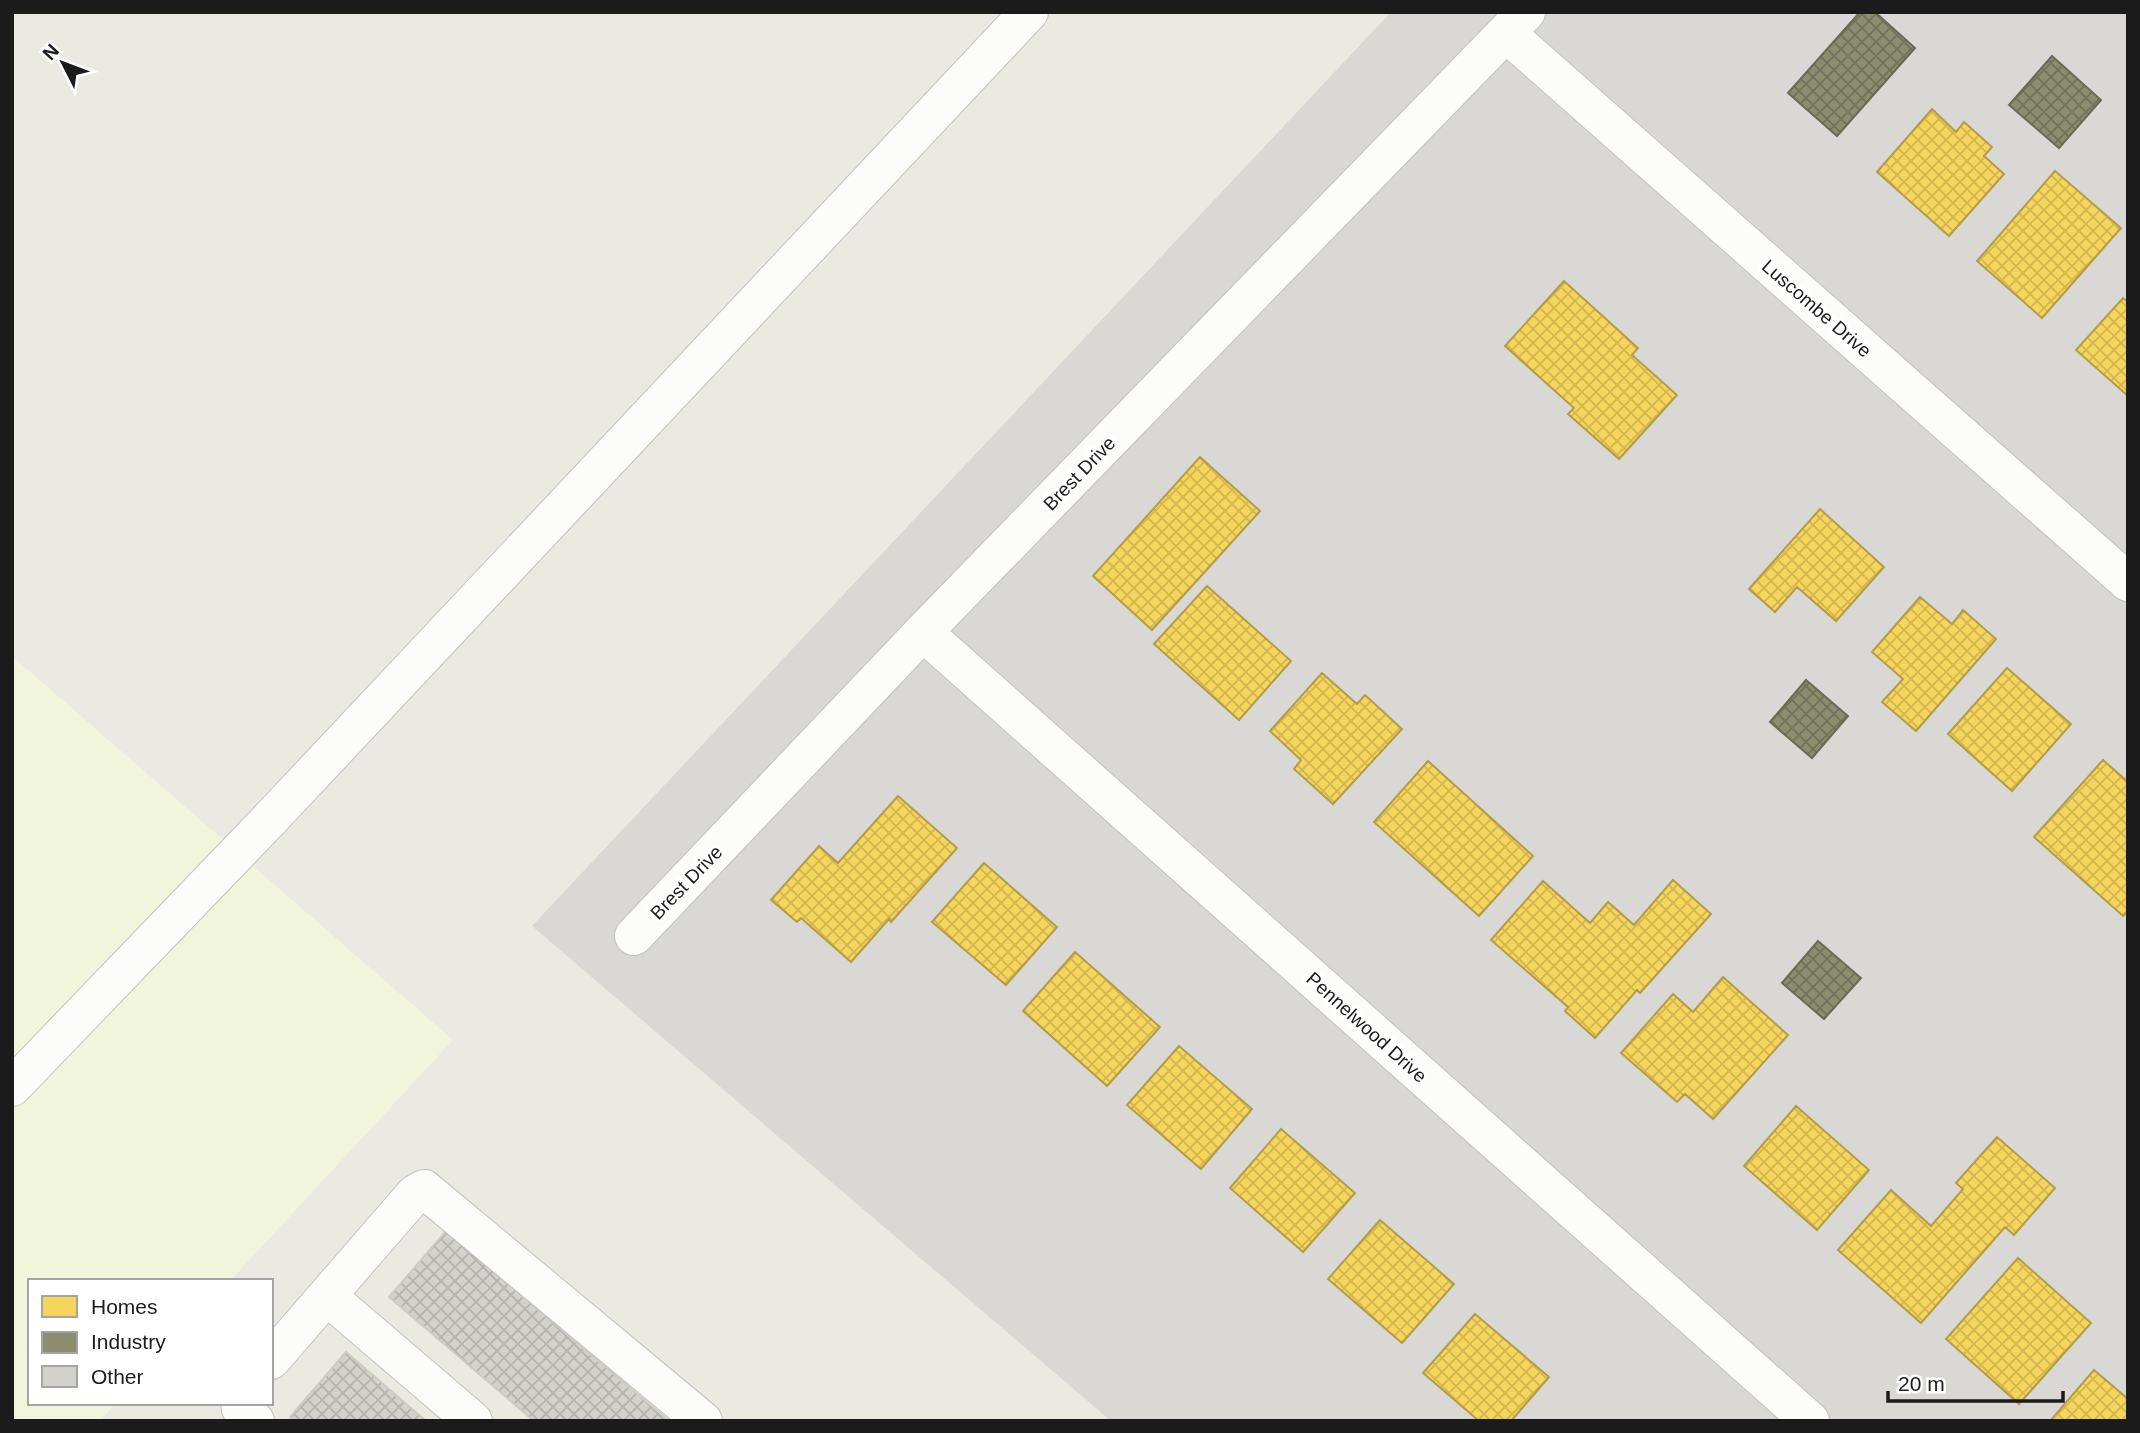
<svg xmlns="http://www.w3.org/2000/svg" width="2140" height="1433" viewBox="0 0 2140 1433" font-family="Arial,sans-serif">
	<style>
		.residential { fill: #d9d8d4 }
		.education { fill: #f1f5dc }
		.homes { fill: url(#homes-cross-hatch); stroke: #b49d48; stroke-width: 2 }
		.industry { fill: url(#industry-cross-hatch); stroke: #6a6a55; stroke-width: 2 }
		.building { fill: url(#building-cross-hatch); stroke: #cdcbc4; stroke-width: 2 }
		.lines { fill: none; stroke-linecap: round; stroke-linejoin: round }
		.minor-casing { stroke: #c2c2bf; stroke-width: 40 }
		.minor { stroke: #fcfcfb; stroke-width: 38 }
		.labels { text-anchor: middle; stroke-width: 7; stroke-linejoin: round; paint-order: stroke }
		.street-label { font-size: 19px; fill: #1b1b1b; stroke: #fff }
	</style>
	<defs>
		<pattern id="homes-cross-hatch" width="8" height="8" patternUnits="userSpaceOnUse" patternTransform="scale(1.75)"><rect width="8" height="8" fill="#f6d55c"/><path d="M0 0l8 8M0 8l8-8" fill="none" stroke="#d2b64f"/></pattern>
		<pattern id="industry-cross-hatch" width="8" height="8" patternUnits="userSpaceOnUse" patternTransform="scale(1.75)"><rect width="8" height="8" fill="#8c8c6e"/><path d="M0 0l8 8M0 8l8-8" fill="none" stroke="#72725a"/></pattern>
		<pattern id="building-cross-hatch" width="8" height="8" patternUnits="userSpaceOnUse" patternTransform="scale(1.75)"><rect width="8" height="8" fill="#d3d1cb"/><path d="M0 0l8 8M0 8l8-8" fill="none" stroke="#b5b3ae"/></pattern>
	</defs>
	<rect width="100%" height="100%" fill="#eae9e2"/>
	<path class="residential" d="M1391,12h737v1409h-1017l-579,-495z"/>
	<path class="education" d="M12,656l441,384 -223,241h-200v122h86l-16,18h-88z"/>
	<path class="homes" d="M1932,109l24,23 8,-10 28,25 -8,9 20,18 -55,62 -72,-64z
		M2055,171l66,57 -79,90 -65,-57z
		M1564,281l74,67 -6,7 45,40 -58,64 -51,-45 6,-6 -69,-62z
		M2123,298l5,4v94l-52,-46z
		M1200,457l60,54 -108,119 -59,-54z
		M1820,509l64,58 -48,54 -39,-34 -22,25 -26,-23z
		M1207,586l84,75 -52,59 -85,-76z
		M1920,597l32,27 11,-14 33,29 -80,92 -34,-29 21,-23 -31,-27z
		M2007,668l64,56 -59,67 -64,-57z
		M1322,673l35,31 8,-9 37,34 -69,75 -39,-35 7,-9 -31,-29z
		M2103,760l25,22v129l-5,5 -89,-79z
		M1428,761l105,95 -54,60 -105,-94z
		M898,796l59,52 -66,74 -2,-3 -38,43 -50,-44 -4,4 -26,-22 48,-54 19,17z
		M984,863l73,64 -51,58 -74,-63z
		M1673,880l38,34 -71,79 -3,-3 -42,48 -30,-27 3,-4 -77,-67 52,-59 47,42 18,-21 26,23z
		M1075,952l85,75 -53,59 -84,-75z
		M1723,977l65,58 -75,84 -28,-25 -8,8 -56,-49 52,-59 20,18z
		M1179,1046l73,63 -51,60 -74,-64z
		M1796,1106l73,64 -52,60 -73,-64z
		M1281,1129l74,64 -52,59 -73,-64z
		M1997,1137l58,51 -41,47 -9,-8 -84,96 -83,-73 53,-60 40,36 32,-37 -7,-6z
		M1380,1220l74,64 -52,59 -74,-64z
		M2018,1258l73,65 -72,81 -73,-65z
		M1475,1314l74,63 -38,44h-32l-56,-48z
		M2094,1370l34,29v22h-78z"/>
	<path class="industry" d="M1860,12h15l40,36 -78,88 -49,-43z
		M2052,56l49,44 -42,48 -50,-43z
		M1806,680l42,36 -36,42 -42,-36z
		M1818,941l43,37 -37,41 -42,-36z"/>
	<path class="building" d="M446,1231l223,190h-135l-145,-124z
		M346,1352l80,69h-132l-4,-4z"/>
	<g class="lines">
		<defs>
			<path id="minor" d="M1506,33l622,549
				M923,632l887,789
				M634,936l289,-304 603,-620
				M12,1087l258,-268 759,-807
				M327,1296l146,125
				M271,1360l144,-166 9,-5 279,232
				M240,1403l1,6 14,12"/>
		</defs>
		<use href="#minor" class="minor-casing"/>
		<use href="#minor" class="minor"/>
	</g>
	<g class="labels">
		<g class="street-label">
			<text transform="translate(1817 308) rotate(41)" y="7">Luscombe Drive</text>
			<text transform="translate(1079 473) rotate(-46)" y="7">Brest Drive</text>
			<text transform="translate(686 882) rotate(-46)" y="7">Brest Drive</text>
			<text transform="translate(1367 1027) rotate(42)" y="7">Pennelwood Drive</text>
		</g>
	</g>
	<rect width="2140" height="1433" fill="none" stroke="#1b1b1b" stroke-width="28"/>
	<rect x="28" y="1279" width="245" height="126" fill="#ffffff" stroke="#a4a4a4" stroke-width="2"/>
	<rect x="42" y="1296" width="35" height="21" fill="#f6d55c" stroke="#a4a4a4" stroke-width="2"/>
	<text x="91" y="1314" font-size="21" fill="#1b1b1b">Homes</text>
	<rect x="42" y="1332" width="35" height="21" fill="#8c8c6e" stroke="#a4a4a4" stroke-width="2"/>
	<text x="91" y="1349" font-size="21" fill="#1b1b1b">Industry</text>
	<rect x="42" y="1366" width="35" height="21" fill="#d3d1cb" stroke="#a4a4a4" stroke-width="2"/>
	<text x="91" y="1384" font-size="21" fill="#1b1b1b">Other</text>
	<g transform="translate(63 63) rotate(312)" stroke="#ffffff" stroke-width="5" paint-order="stroke">
	<path d="M0-5L12 26L0 18L-12 26Z" fill="#1b1b1b"/>
	<text y="-10" font-size="19" font-weight="bold" text-anchor="middle" fill="#1b1b1b">N</text>
	</g>
	<path d="M1888 1391v10h175v-10" fill="none" stroke="#1b1b1b" stroke-width="3.5"/>
	<text x="1898" y="1391" font-size="21" fill="#1b1b1b" stroke="#ffffff" stroke-width="5" paint-order="stroke">20 m</text>
</svg>
